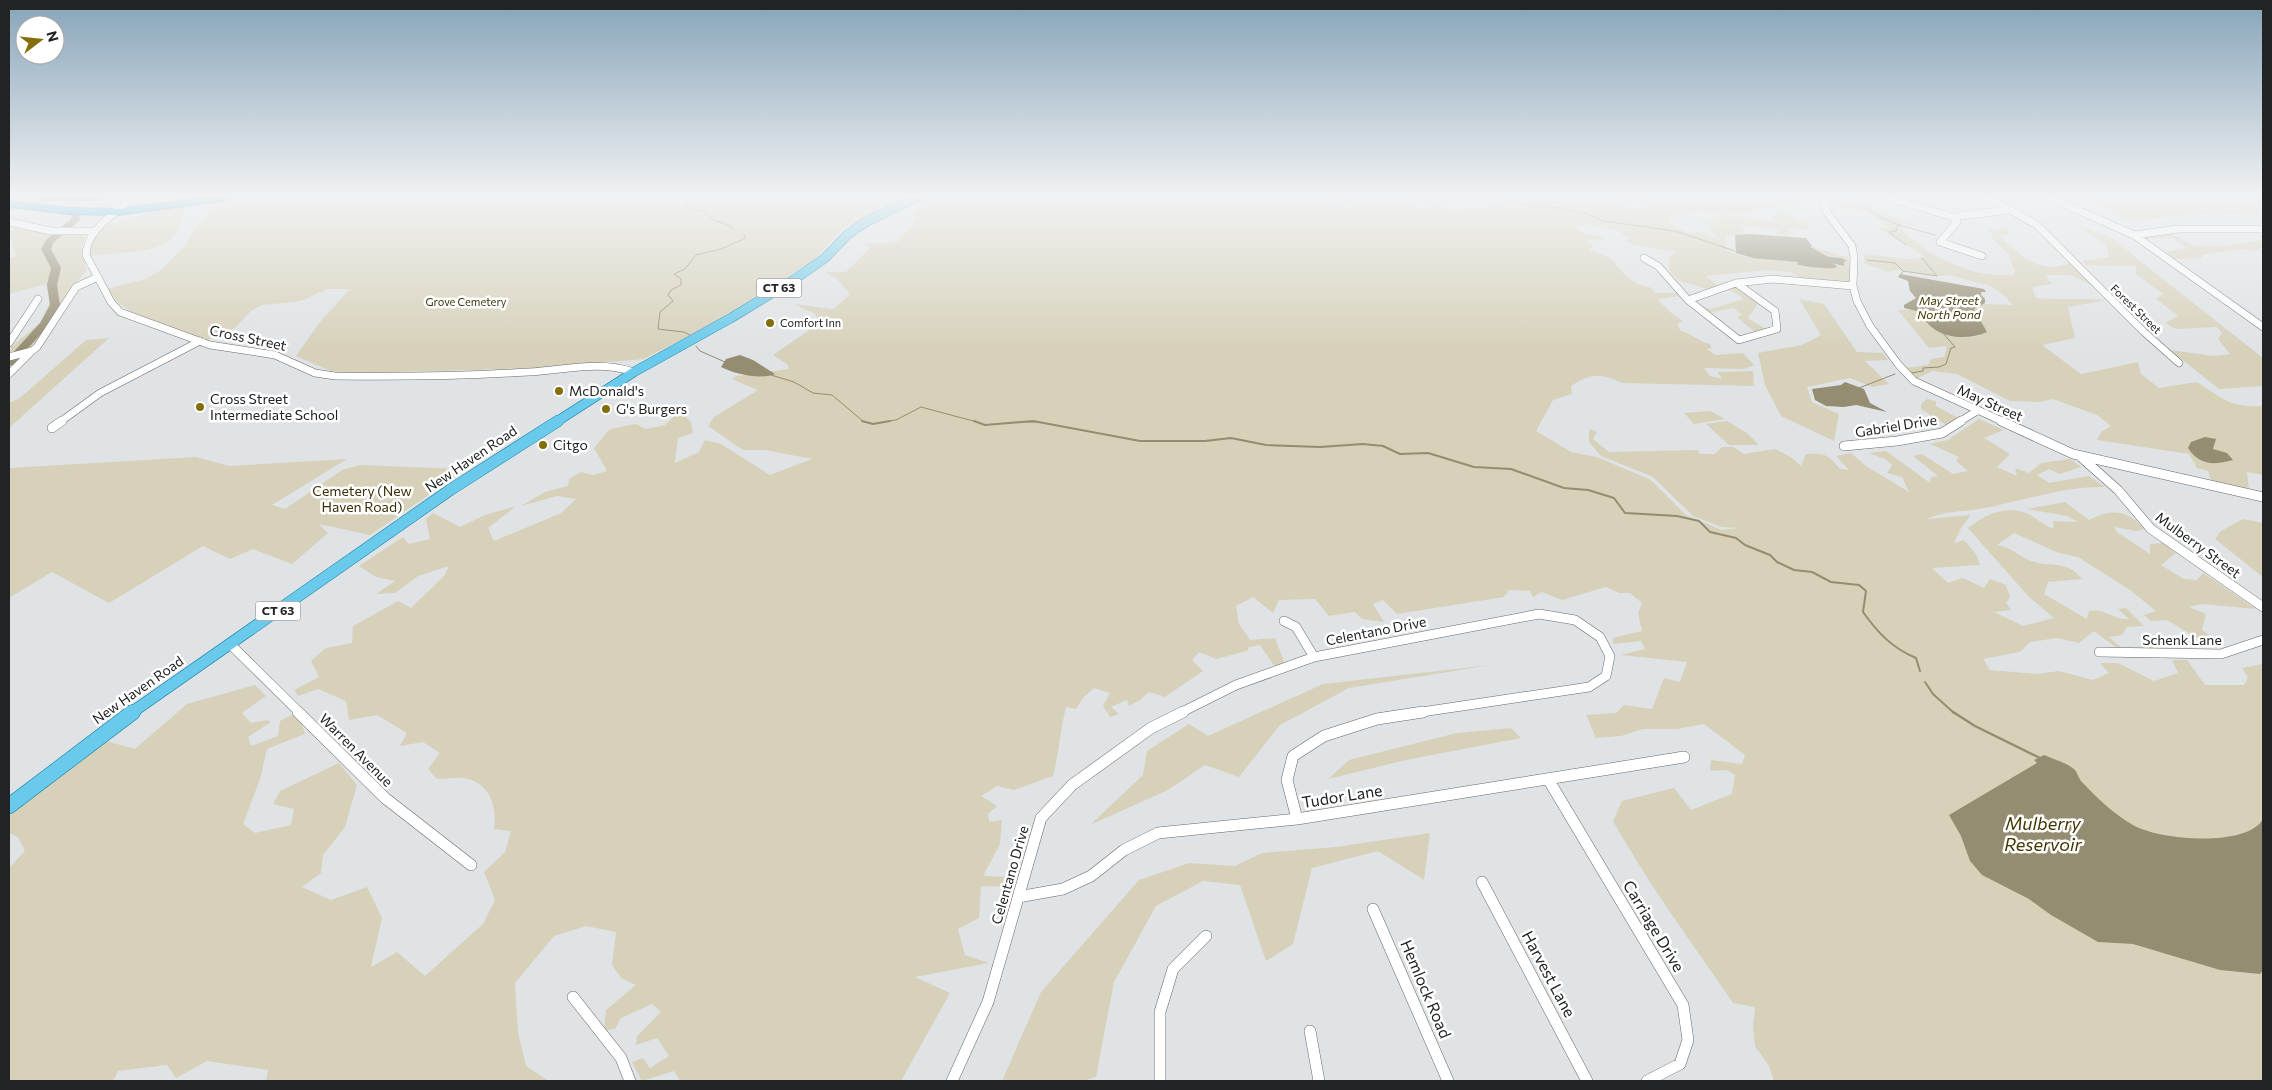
<svg xmlns="http://www.w3.org/2000/svg" width="2272" height="1090" viewBox="0 0 2272 1090" font-family="Commissioner,sans-serif">
	<style>
		.green { fill: #d7d1ba }
		.water { fill: #958d72 }
		.lines { fill: none; stroke-linecap: round; stroke-linejoin: round }
		.stream-far2 { stroke: #958d72; stroke-width: 1 }
		.stream-far1 { stroke: #958d72; stroke-width: 2 }
		.stream { stroke: #958d72; stroke-width: 2.5 }
		.river { fill: #958d72; fill-rule: evenodd }
		.minor-far2-casing { stroke: #66696b; stroke-width: 8 }
		.minor-far1-casing { stroke: #66696b; stroke-width: 10 }
		.minor-casing { stroke: #66696b; stroke-width: 12 }
		.major-far2-casing { stroke: #10799d; stroke-width: 10 }
		.major-far1-casing { stroke: #10799d; stroke-width: 12 }
		.major-casing { stroke: #10799d; stroke-width: 16 }
		.highway-casing { stroke: #10799d; stroke-width: 2 }
		.minor-far2 { stroke: #fff; stroke-width: 7 }
		.minor-far1 { stroke: #fff; stroke-width: 9 }
		.minor { stroke: #fff; stroke-width: 11 }
		.major-far2 { stroke: #6acaeb; stroke-width: 9 }
		.major-far1 { stroke: #6acaeb; stroke-width: 11 }
		.major { stroke: #6acaeb; stroke-width: 15 }
		.highway { fill: #06a7de; fill-rule: evenodd }
		.poi-dot { fill: #846e0c; stroke: #fff; stroke-width: 2 }
		.labels { text-anchor: middle; stroke-width: 5; stroke-linejoin: round; paint-order: stroke }
		.far-park-label { font-size: 11px; fill: #3a310a; stroke: #fff }
		.far-street-label { font-size: 11px; fill: #222324; stroke: #fff }
		.far-poi-label { font-size: 11px; fill: #222324; stroke: #fff; text-anchor: start }
		.shield { fill: #fff; stroke: #646566; stroke-width: 1 }
		.shield-label { font-size: 12px; font-weight: bold; fill: #222324 }
		.far-water-label { font-size: 12px; font-style: italic; fill: #413500; stroke: #fff }
		.street-label { font-size: 14px; fill: #222324; stroke: #fff }
		.poi-label { font-size: 14px; fill: #222324; stroke: #fff; text-anchor: start }
		.park-label { font-size: 14px; fill: #3a310a; stroke: #fff }
		.near-street-label { font-size: 16px; fill: #222324; stroke: #fff }
		.near-water-label { font-size: 18px; font-style: italic; fill: #413500; stroke: #fff }
	</style>
	<rect width="100%" height="100%" fill="#dfe3e5"/>
	<path class="green" d="M250,197h225l-3,6 8,-6h429l-66,31 -29,32 -101,63 -69,36 -106,9 -179,5 -28,-2 -35,-15 24,-34 30,-33h-23l-26,12 -39,4 -11,6 -16,17 -30,13c-35,-13 -77,-20 -98,-52l39,-10 15,-9 25,-25 9,-17 21,-25 6,-3z
		M941,197h386l-4,5 24,6 5,-11h52v8l24,4 4,-8 19,9 18,-2 15,1 32,-12h83l26,7 3,4 17,-2 -8,-9h8l9,8 10,-1 1,-4 89,1 2,-4 55,2 3,2 -61,10 -25,2 -33,-2 -23,5 -4,7 23,11 7,-2 22,7 -9,-8 -2,-9c17,-10 48,-2 67,0l-5,-5c10,-6 20,-5 28,4h7l2,8 -22,-1 9,7 -20,-1 4,-3 -10,-6 2,4 -32,-5 7,10 -18,2 -3,5 2,9c21,11 48,8 72,12l-2,2 10,4 7,-2h16l4,-4 -8,-3 -13,-12 36,11 1,26 -46,-4 -13,-8 -27,-2 -58,6 14,12 -9,2 -31,-9 -11,-11v-13l7,-5c-13,-4 -44,-5 -52,-12l6,-2c-15,-10 -37,-16 -55,-12 11,13 21,5 30,13l-19,1 7,6 -3,4 20,8 17,19 10,7 15,4 3,5h22l3,3 -23,3 13,13 13,9 -6,3 4,7c12,3 18,11 29,13l1,4 -4,1 8,6 28,-2 11,12 -10,4 -40,-1 6,8 12,3 -4,-7 35,-1 1,15 -132,-3c-22,-10 -31,-10 -51,3l1,8 -19,6 -17,31 35,21 26,5 54,23 35,35 36,15 16,-2 -17,-1 -28,-11 -40,-39 -52,-21 -12,-14v-13l8,3 -4,7 16,13 89,-2 2,4h15l7,-7h11l11,7 31,-5 16,8 10,9 5,-12c19,-1 22,0 34,15l9,1 -13,-14 15,-3 15,13 43,26 -7,-15 -15,-4 5,-8 -7,-6 -16,-6 17,-2 44,32 1,-6 7,-1 -25,-20 9,-2 31,20 15,-3 -12,-10 3,-4 -29,-13 18,-4 31,-21 25,11 -20,8 26,16 -13,13 20,9 -2,-8 14,5 12,-10 29,-4 11,8 -21,7 -11,-5 -12,6 12,8 40,-7 16,11c-43,-1 -84,15 -126,22 -17,3 -37,2 -52,10l44,-4 -10,13 -7,15 10,-3 12,14 4,11 -48,3 16,15 15,-5 21,10 6,-9 16,6 4,12 -4,6 5,7 -17,2 29,14 31,-8 -25,-21 -61,-69c15,-12 34,-22 55,-16 10,3 20,13 31,17l-1,-8 25,1 -11,-6 -40,-7 38,-7 24,18c24,-12 37,-10 56,9l-9,2 -22,-4 3,5 33,22v-10l13,-1 13,10 -15,12 23,14 13,1 6,-7 53,36 -54,-5 -13,3 17,7 -4,16 20,14 -25,-6 -30,-18 -16,1 -7,-6 12,-4 -26,-21 -52,-33 -19,-4 -45,-20 -17,12c18,4 18,9 32,15 20,9 37,-2 53,19l-34,3 -4,12 43,25 2,-8c17,-3 23,9 40,8l-11,-10 8,-1 18,18 -17,1 -5,8 -13,2 13,11 41,-2 11,9 -56,-6 -24,-18 -15,12 -22,-5 -27,4 -10,10 -37,7 7,11 47,4 22,-3 34,9 16,-7 -9,-10h18l36,18 24,-8 -6,-13h15l18,25h39l4,-7 -6,-10 21,-4v417h-489l-5,-15 -14,-20 -2,-20 2,-19 -22,-4c-41,-60 -84,-118 -120,-182l9,-20 52,-13 17,22 41,-16 3,-19 -8,-5 -17,1 1,-11 31,4 3,-9 -41,-31 -27,5h-34l-22,7 -25,2 -10,-23 30,-2 8,-8 28,4 12,-31 16,4 7,-20 -66,-7 24,-6 -4,-8 -28,3v-6l29,-7 -4,-18 4,-10 -12,-10h-11l-13,-6 -44,13 -20,-8 -9,5 -3,-6 -21,-1 -5,7 -107,17 -14,-14 -10,4 11,18 -22,-3 -7,-7 -26,4 -14,-17 -36,1 -6,13 -20,-16 -17,9 3,18 11,16 25,-2 10,26 -10,3 -15,-22 -11,2 -2,4 -31,8 -17,-7 -7,8 11,11 -38,26 -16,-5 -9,8 -11,6 -2,-6 -16,7 8,7 -9,3 -7,-11 7,-13 -16,-5 -11,10 -7,11 -10,-2c-6,23 -7,46 -13,69l-39,14 -17,-4 -16,10 16,10 -9,8 1,8 13,-2 -2,24 -17,32 28,1 -1,10 -29,-1 -2,32 -21,11 7,26 24,8 -74,14 35,16 -49,88h-221l-6,-10 -32,10 -10,-19 11,-4 7,10 19,-12 -12,-18 -21,7 1,-9 24,-24 -9,-8 -31,14 -6,11 -11,1 2,-20 30,-25 -15,-7 -9,-13 4,-33 -30,-6 -32,10 -39,47 3,49 8,34 23,15h-283l2,-11 -61,-9 -31,17 -9,-13 -49,6 -5,10h-104v-213l16,-17 -7,-14 -9,-4v-17l74,-61 23,-14 29,8 52,-45 68,-19 11,11 -24,17 9,10 16,-3 4,2 -23,15 3,9 27,-10 2,-15 18,-9 7,22 -38,15 -7,30 -17,45 12,9 36,-8 3,-16 -21,-5 7,-13 59,-28 18,22 -12,42 -22,28 -2,18 -19,14 29,13 36,-13 15,31 -11,49 26,-15 28,24 58,-52 12,-24 -11,-28 21,-20 6,-21 -17,-2c3,-21 -3,-44 -26,-50 -9,-3 -22,0 -31,0l-9,-10 12,-16 -17,-11 -23,4 7,-13 -30,-18 -28,5 -3,-19 -28,-12 -20,7 -4,-6 25,-13 -8,-16 15,-13 26,-5 1,-17 45,-25 13,7 33,-32 5,-10 -31,10 -23,17 -19,1 19,-13 -19,-4 -17,-11 44,-29 6,7 21,-5 -4,-20 7,-6 27,14 25,-12 31,-9 -28,22 6,13 67,-28 15,-14 -19,-3 -36,10 24,-14 23,-6 1,-7 12,-7 12,3 14,-4 -13,-23 16,-19 26,-5 10,5 19,-4 15,-14 11,11 2,11 -15,5 -3,25 24,-11 6,-12 16,4 49,31 42,-16 -47,-9h-22l-35,-24 6,-9 44,-27 -26,-11 4,-3 53,-7 -1,-4 -15,-10 47,-32 -5,-9 -21,-10 40,5 16,-15 -13,-15 -12,-7h21l25,-25 -8,-3 34,-2 16,-17 3,-13z
		M2083,197h180v19l-48,-3 -86,8z
		M1832,198l16,2 74,28 -25,-6c14,24 57,46 83,51 10,2 21,2 32,2l3,-3 -6,-17 -15,-15 -5,-10 18,-2 3,5 -10,4c20,18 42,39 69,26l28,25 -26,-13h-25l6,9 -20,3 4,11c24,2 47,0 71,2l-39,7 7,31 -33,7 39,29 57,-12 3,12 18,14 38,-6c27,17 33,26 66,24v69l-16,-3 2,19 -37,-8 -4,-12 -11,-3 -8,-14 -92,-14 4,-8 10,-6 -14,-11 -44,-16 -13,3 -30,-1 -53,-27 -25,-3 -16,8 -11,-11 23,-3 3,-6 13,-2 3,-11 -18,2 -31,-38h20c4,3 8,10 12,14 13,13 32,14 49,12l5,-9 -10,-18 6,-5 33,1 -7,-8 -15,-11 -42,-11 -10,1 -39,-6 -12,2 -24,-9v-9l43,5 18,-2c-15,-11 -31,-18 -46,-29h9l-19,-16 -37,-3z
		M187,205c-4,11 -6,23 -14,32 -16,18 -61,15 -83,19l-1,-11 16,-19 63,-19z
		M2078,225l38,15 24,21 123,97v28l-44,3 -49,-39 43,6 17,-2 -12,-15 4,-6 -5,-6 -41,2 -11,-6 13,-7 -22,-17 7,-5 -27,-20v-8l-51,-1 -3,-4 27,-4 -3,-12z
		M21,227l22,6 44,1 -6,12 5,25 -19,23 -27,45 -9,10 -21,5 1,-7 30,-25 9,-21 -4,-17 -37,10v-35l7,-3 -7,-24z
		M2172,234l23,12h30l38,-6v7l-9,4 -13,-2 -39,6v3l-30,1 -6,-7 21,-4 -14,-10 -26,1 -1,-3z
		M1735,285l24,17 -11,16 19,12 -11,3 -19,-16 5,-2 -9,-7 -25,5 -9,-8 12,4 33,-10 -17,-11z
		M1799,299l25,5 33,48 26,1 5,7 -23,1 24,23 -17,3 -22,-9 -43,9 5,15 27,12 -5,27 -53,-25 -16,-31 -7,-32 44,-8 19,-10z
		M109,338l-100,90v-25l11,-5 66,-58z
		M1927,399l9,2v5l22,12 -10,8 -27,-17v-5z
		M1710,411l15,8 -31,5 -10,-11z
		M1727,421l20,12 12,12h-30l-23,-21z
		M196,457l33,9 118,-7 -75,46 13,4 57,-39 18,-5 100,4 -18,17 -72,49 -51,-11 9,9 -36,31 -39,-15 -23,10 -27,-13 -94,57 -57,-31 -43,26v-130z
		M2243,519l20,4v54l-48,-38 6,-8z
		M1491,665l-142,23 -69,37 -41,52 -34,-12 -37,25 -78,35 53,-50 4,-24 42,-27 19,12 115,-52z
		M1511,728l10,10 -115,22 -78,19 21,-19 108,-27z
		M1430,833l-6,47 -46,-29 -66,17 -19,76 -27,17 -26,-76 -37,-4 -47,25 -42,76 -18,95 -14,4h-80l39,-89 98,-112 50,-17 46,3 27,-13 74,-6z"/>
	<path class="water" d="M1750,234l56,4 6,8 -1,1 17,10 13,1 6,3 -3,1v4l-12,-3 5,3 -2,2c-7,1 -33,-1 -38,-4l1,-2 -45,-4 -17,-5 -1,-18z
		M1900,274l84,15 2,3h-5v3l4,4v4l-11,6 13,23c-22,10 -57,6 -66,-20l-17,-4v-3l12,-7 -6,-7 -2,-10 -10,-4z
		M740,355l13,5 22,14c-14,6 -41,0 -54,-7l5,-8z
		M1845,382l19,7 6,14 17,9 -31,-7 -12,2 -18,-1 -11,-6 -3,-11 29,-4z
		M2205,437l11,2 -3,10 14,4 6,7c-19,5 -33,6 -45,-12l3,-6z
		M2044,755c9,4 24,8 31,15 3,4 4,10 8,13 14,15 32,32 50,42 25,15 114,23 130,-6v151l-3,4 -40,-4 -87,-26 -35,-2 -47,-27 -22,-16 -47,-24 -12,-14 -9,-25 -12,-21 88,-52 -3,-3z"/>
	<g class="lines">
		<path class="stream-far2" d="M690,197l-5,6 2,4 16,4 9,8 20,8 1,3
			M1834,200l18,7 14,-1 6,7 27,12 -3,2 1,4 -8,1 17,13
			M1510,201l8,-1 3,4 40,4 30,7 12,6 72,10 60,20
			M1899,225l36,10
			M1867,260l28,3 8,8
			M1901,275l2,-4 34,5 -15,-18
			M690,335l-6,-3 -26,-3 2,-17 13,-11 -5,-6 3,-5 10,-5v-6l-7,-5 11,-5 11,-14 25,-6 23,-10 1,-3 -3,-2
			M696,346l4,5 25,11
			M1911,373l12,-2v-3l16,-1 7,-3 5,-16 4,-1 -12,-14
			M771,375l23,7 19,11 19,2 32,27
			M1859,388l36,-14
			M883,422l13,-2 25,-13 56,15
			M1018,422h22"/>
		<path class="stream-far1" d="M862,421l11,3 17,-3
			M974,421l11,4 48,-4
			M1033,421l107,20h65l26,-3 35,7 54,2 43,-3 20,2 17,8 28,-1 46,14 37,2 53,19 24,2 26,8 11,15 52,3 22,5 11,11 26,6 9,7 25,10 7,7 17,8 18,2 19,10 28,3 7,6 -3,21c15,21 29,36 53,46l4,13
			M1925,682l8,12 21,19"/>
		<path class="stream" d="M1953,712l22,14 65,32"/>
		<path class="river" d="M72,211h6l2,9 -27,23 -2,6 10,19 -4,17 3,20 -12,21 -35,39 -4,1v-9l31,-34 10,-18 -3,-20 4,-17 -10,-19 5,-9 25,-21z"/>
		<defs>
			<path id="minor-far2" d="M132,197c-17,18 -45,31 -46,58l25,47 9,10 90,33 65,10 40,18 20,3c64,1 129,0 194,-4 36,-2 70,-12 105,0
				M1824,197l2,14 26,35 2,11 -1,29 4,15 13,25 28,38 16,17 90,41
				M1885,197l68,20 4,5 -17,20 42,14
				M1986,197l51,28 107,107 35,31
				M2048,197l86,38 129,92
				M1953,217l55,-7
				M9,222l42,9h44
				M2134,235l45,-6h84
				M1644,258l14,8 30,34 51,40 38,-11 -2,-18 -39,-28
				M1688,300l48,-17 37,-4 80,7
				M9,343l29,-44
				M9,357l23,-6 5,-4 39,-60 22,-10
				M9,374l23,-23
				M60,422l40,-29 100,-52
				M1959,422l18,-11"/>
			<path id="minor-far1" d="M2001,421l72,33 190,43
				M52,428l10,-7
				M1844,446l53,-5 45,-8 19,-12
				M2082,458l36,32 33,39 112,78
				M1284,621l12,6 18,30
				M230,644l70,69
				M2099,652l122,2 42,-14
				M1180,713l56,-28 78,-28 225,-43 36,6 25,17 10,19 -4,20 -17,11 -174,26"/>
			<path id="minor" d="M298,712l87,86 86,67
				M1548,779l135,226 5,35 -8,24 -33,17
				M1297,819l-10,-39 6,-24 31,-20 53,-17 46,-7
				M1482,882l105,199
				M1018,897l45,-8 28,-13 33,-26 34,-17 139,-14 387,-62
				M1373,909l75,172
				M573,997l48,61 9,23
				M1310,1031l9,50
				M952,1081l36,-79 53,-184 31,-33 79,-57 32,-16
				M1160,1081v-69l13,-43 33,-33"/>
			<path id="major-far2" d="M556,422l78,-50 97,-54 64,-39 30,-21 23,-24 18,-12 51,-25"/>
			<path id="major-far1" d="M131,713l319,-223 108,-69"/>
			<path id="major" d="M9,806l124,-94"/>
			<path id="highway" d="M37,197h66l-4,3h-58z
				M207,197h25l-4,3 -111,15 -48,-1 -60,-7v-6l60,7 48,1z"/>
		</defs>
		<use href="#minor-far2" class="minor-far2-casing"/>
		<use href="#minor-far1" class="minor-far1-casing"/>
		<use href="#minor" class="minor-casing"/>
		<use href="#major-far2" class="major-far2-casing"/>
		<use href="#major-far1" class="major-far1-casing"/>
		<use href="#major" class="major-casing"/>
		<use href="#highway" class="highway-casing"/>
		<use href="#minor-far2" class="minor-far2"/>
		<use href="#minor-far1" class="minor-far1"/>
		<use href="#minor" class="minor"/>
		<use href="#major-far2" class="major-far2"/>
		<use href="#major-far1" class="major-far1"/>
		<use href="#major" class="major"/>
		<use href="#highway" class="highway"/>
	</g>
	<linearGradient id="sky" x2="0" y2="1"><stop stop-color="#87a4b9"/><stop offset="0.56" stop-color="#f1f2f3"/><stop offset="1" stop-color="#f1f2f3" stop-opacity="0"/></linearGradient>
	<rect width="2272" height="350" fill="url(#sky)"/>
	<g class="poi-dot">
		<circle cx="770" cy="323" r="5"/>
		<circle cx="559" cy="391" r="5"/>
		<circle cx="200" cy="407" r="5"/>
		<circle cx="606" cy="409" r="5"/>
		<circle cx="543" cy="445" r="5"/>
	</g>
	<g class="labels">
		<g class="far-park-label">
			<text x="466" y="306">Grove Cemetery</text>
		</g>
		<g class="far-street-label">
			<text transform="translate(2136 309) rotate(44)" y="4">Forest Street</text>
		</g>
		<g class="far-poi-label">
			<text x="780" y="327">Comfort Inn</text>
		</g>
		<g class="shield">
			<rect x="756.5" y="278.5" width="45" height="19" rx="4"/>
			<rect x="255.5" y="601.5" width="45" height="19" rx="4"/>
		</g>
		<g class="shield-label">
			<text x="779" y="292">CT 63</text>
			<text x="278" y="615">CT 63</text>
		</g>
		<g class="far-water-label">
			<text x="1949" y="305">May Street<tspan x="1949" dy="14">North Pond</tspan></text>
		</g>
		<g class="street-label">
			<text transform="translate(248 338) rotate(12)" y="5">Cross Street</text>
			<text transform="translate(1990 403) rotate(24)" y="5">May Street</text>
			<text transform="translate(1896 426) rotate(-9)" y="5">Gabriel Drive</text>
			<text transform="translate(471 459) rotate(-34)" y="5">New Haven Road</text>
			<text transform="translate(2198 545) rotate(36)" y="5">Mulberry Street</text>
			<text transform="translate(1376 631) rotate(-11)" y="5">Celentano Drive</text>
			<text x="2182" y="645">Schenk Lane</text>
			<text transform="translate(138 690) rotate(-35)" y="5">New Haven Road</text>
			<text transform="translate(356 750) rotate(45)" y="5">Warren Avenue</text>
			<text transform="translate(1010 875) rotate(-74)" y="5">Celentano Drive</text>
		</g>
		<g class="poi-label">
			<text x="569" y="396">McDonald's</text>
			<text x="210" y="404">Cross Street<tspan x="210" dy="16">Intermediate School</tspan></text>
			<text x="616" y="414">G's Burgers</text>
			<text x="553" y="450">Citgo</text>
		</g>
		<g class="park-label">
			<text x="362" y="496">Cemetery (New<tspan x="362" dy="16">Haven Road)</tspan></text>
		</g>
		<g class="near-street-label">
			<text transform="translate(1342 796) rotate(-9)" y="6">Tudor Lane</text>
			<text transform="translate(1654 926) rotate(59)" y="6">Carriage Drive</text>
			<text transform="translate(1549 974) rotate(62)" y="6">Harvest Lane</text>
			<text transform="translate(1426 989) rotate(67)" y="6">Hemlock Road</text>
		</g>
		<g class="near-water-label">
			<text x="2043" y="830">Mulberry<tspan x="2043" dy="21">Reservoir</tspan></text>
		</g>
	</g>
	<rect width="2272" height="1090" fill="none" stroke="#222324" stroke-width="20"/>
	<g transform="translate(40 40) rotate(74)"><circle r="24" fill="#ffffff" stroke="#a7a7a7"/>
	<path d="M0-4L9 19L0 12L-9 19Z" fill="#846e0c"/>
	<text y="-8" font-size="14" font-weight="bold" text-anchor="middle" fill="#222324">N</text>
	</g>
</svg>
